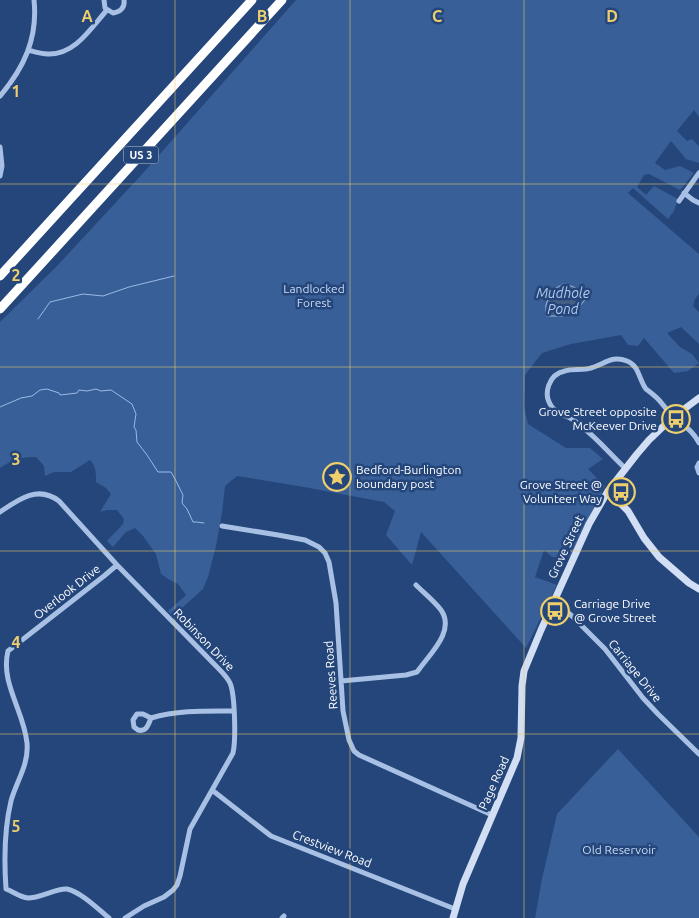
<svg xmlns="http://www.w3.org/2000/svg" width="699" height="918" viewBox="0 0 699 918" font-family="Ubuntu,sans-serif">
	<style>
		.green { fill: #385f98 }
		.water { fill: #476086; stroke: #9cbae5 }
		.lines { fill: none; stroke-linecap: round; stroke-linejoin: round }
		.stream { stroke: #9cbae5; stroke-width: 1 }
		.street { stroke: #a8c0e4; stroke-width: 5 }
		.secondary { stroke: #d1def4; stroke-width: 7 }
		.highway { stroke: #fff; stroke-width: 9 }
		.grid { fill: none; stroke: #eecf6c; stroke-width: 1; stroke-opacity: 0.55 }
		.labels { text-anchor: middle; stroke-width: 5; stroke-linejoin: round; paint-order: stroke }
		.shield { fill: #24467b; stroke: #bdc8d7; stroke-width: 1 }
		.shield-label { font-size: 11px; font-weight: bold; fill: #fff }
		.park-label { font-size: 12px; fill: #cadbf4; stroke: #24467b }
		.poi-label { font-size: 12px; fill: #fff; stroke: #24467b; text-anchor: end }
		.street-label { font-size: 12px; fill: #fff; stroke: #24467b }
		.water-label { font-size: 14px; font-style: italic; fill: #b3caec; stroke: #24467b }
		.grid-label { font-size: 16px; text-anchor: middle; font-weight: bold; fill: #eecf6c; stroke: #24467b; stroke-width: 5; stroke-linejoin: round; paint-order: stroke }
	</style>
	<rect width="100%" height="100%" fill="#24467b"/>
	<path class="green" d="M296,0h403v117l-5,-7 -17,21 10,10 5,-2 7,7v17l-13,-4 -15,-18 -16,22 10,7 15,-4 14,7 -14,17 -31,-16 -5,1 -7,12 9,8 8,-9 24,13 -4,12 -6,8 -35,-31 -5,5 71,61v40l-4,5 -2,7 6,6v32l-18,-17 -14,6 13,14 12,7 7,9 -11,8 -14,2 -30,-35 -6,8 -10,-1 -7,-10 -50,9 -29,9 -17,22 -1,32 4,17 38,24h24l13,11 -15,10 17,17 -4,5 1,2 -32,64h-18l-8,-7 -9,27 22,8 -31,63 -105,-116 -9,33 -26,-30 9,-24 -11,-9 -80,-15 -67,-11 -12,10 -3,27 -6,33 -8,31 -5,12 -30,27 -5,-5 18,-16 -8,-11 -10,-5 -7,-5 -5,-20 -13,-18 -8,-8 -9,4 -13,15 -6,-6 16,-17 1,-5 -7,-9h-10l-7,2 11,-18 -5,-6 -10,-6c0,-9 0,-16 -6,-22l-19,12h-17l-9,4 -1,-10 -8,-9c-14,0 -25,3 -36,11v-146l56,-55 88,-95z
		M618,749l81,88v81h-164l7,-39 15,-65z"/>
	<path class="water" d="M563,284c11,2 18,5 22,16l-9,10 -13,6h-17v-11l5,-14z"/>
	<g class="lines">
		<path class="stream" d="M38,319l12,-17 33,-8 20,2 26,-9 45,-11
			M0,407l21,-9 11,-2 8,-6 7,-1 12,4 1,2 17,-2 2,-3 8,1 9,-2 5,2 10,-1 21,14 4,10 -2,13 2,3 1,12 10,13 11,17h13l4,7 8,16 -1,8 5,6 6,13h3l8,1"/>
		<path class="street" d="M104,0l1,8 8,5c7,-1 12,-5 11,-13
			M28,50c7,2 13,4 20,4 27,1 43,-26 59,-44
			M0,96c24,-28 38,-58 34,-96
			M0,147l2,19 -2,10
			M684,193l9,7 6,3
			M679,201l20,-28
			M699,463l-2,4 2,6
			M625,468c-15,-14 -28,-30 -44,-42 -3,-3 -6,-5 -9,-7 -7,-4 -15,-6 -20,-12 -10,-13 -3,-33 13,-36 8,-3 18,0 26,-3 14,-4 21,-13 36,-7 12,4 12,19 19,28 4,3 8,6 12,10 5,5 9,12 15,17 10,10 19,13 26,27
			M0,512c19,-13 38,-27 59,-11l58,64 101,103c4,4 9,9 12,15 5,11 6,57 3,70l-43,76 -10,47 -3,9 -4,5 -9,7 -20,9 -19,12
			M222,526l56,9 27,5 14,7 6,6 4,9 7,41 7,108 6,29 5,11 5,4 133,60
			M554,601l18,15 33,33 38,49 15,16 41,40
			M341,681l65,-6 11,-3 3,-4c12,-16 35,-38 21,-58 -7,-9 -17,-17 -25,-25
			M151,718l-8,-4h-6l-4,6 1,7 4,3c8,2 10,-4 13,-12 27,-8 54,-7 83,-7
			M212,790l59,46 184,73
			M109,918c-11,-9 -28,-26 -42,-29 -10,-1 -27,9 -39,9 -8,-1 -14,-6 -22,-9 -2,-29 -2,-59 5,-88 5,-19 18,-36 16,-58 -3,-32 -27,-60 -19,-92l96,-75 13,-11
			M282,918l2,-2"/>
		<path class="secondary" d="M608,491l20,20 16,27 15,19 30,26 10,6
			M453,918l10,-34 54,-126 4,-20 1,-52 2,-15 17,-41 48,-106 19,-33 29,-37 12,-14 22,-21 28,-21"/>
		<path class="highway" d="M0,276l252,-276
			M0,309l282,-309"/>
	</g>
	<path class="grid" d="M175,0v918M350,0v918M524,0v918M0,184h699M0,367h699M0,551h699M0,734h699"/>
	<defs>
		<symbol id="bus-ring" viewBox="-11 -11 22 22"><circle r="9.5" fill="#24467b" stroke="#eecf6c" stroke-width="1.5"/><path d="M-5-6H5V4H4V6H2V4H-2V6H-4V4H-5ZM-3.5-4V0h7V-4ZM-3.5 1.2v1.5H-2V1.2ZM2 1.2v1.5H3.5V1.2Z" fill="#eecf6c"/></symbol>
		<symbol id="sight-ring" viewBox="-11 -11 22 22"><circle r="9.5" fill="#24467b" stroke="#eecf6c" stroke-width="1.5"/><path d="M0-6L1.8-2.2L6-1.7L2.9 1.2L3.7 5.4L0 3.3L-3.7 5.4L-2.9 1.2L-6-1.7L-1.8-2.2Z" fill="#eecf6c"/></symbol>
	</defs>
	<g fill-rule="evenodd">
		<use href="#bus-ring" x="660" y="403" width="32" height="32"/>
		<use href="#sight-ring" x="321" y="461" width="32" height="32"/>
		<use href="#bus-ring" x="605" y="476" width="32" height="32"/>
		<use href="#bus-ring" x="539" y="595" width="32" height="32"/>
	</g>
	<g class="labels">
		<rect class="shield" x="123.5" y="146.5" width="35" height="17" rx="4"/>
		<g class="shield-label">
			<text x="141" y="159">US 3</text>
		</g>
		<g class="park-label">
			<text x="314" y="293">Landlocked<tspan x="314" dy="14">Forest</tspan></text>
			<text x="619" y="854">Old Reservoir</text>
		</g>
		<g class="poi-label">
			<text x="657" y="416">Grove Street opposite<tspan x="657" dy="14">McKeever Drive</tspan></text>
			<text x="356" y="474" text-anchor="start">Bedford-Burlington<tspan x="356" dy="14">boundary post</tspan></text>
			<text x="602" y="489">Grove Street @<tspan x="602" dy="14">Volunteer Way</tspan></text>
			<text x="574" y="608" text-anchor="start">Carriage Drive<tspan x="574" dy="14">@ Grove Street</tspan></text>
		</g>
		<g class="street-label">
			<text transform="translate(566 547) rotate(-65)" y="4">Grove Street</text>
			<text transform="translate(67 592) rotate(-38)" y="4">Overlook Drive</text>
			<text transform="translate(204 640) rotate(46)" y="4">Robinson Drive</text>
			<text transform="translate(635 671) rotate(51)" y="4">Carriage Drive</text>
			<text transform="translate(331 675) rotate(-94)" y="4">Reeves Road</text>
			<text transform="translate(494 783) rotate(-66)" y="4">Page Road</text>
			<text transform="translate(332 849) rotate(21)" y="4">Crestview Road</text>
		</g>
		<g class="water-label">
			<text x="563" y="298">Mudhole<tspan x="563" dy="16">Pond</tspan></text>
		</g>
	</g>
	<g class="grid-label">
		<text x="87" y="22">A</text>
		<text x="262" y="22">B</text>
		<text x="437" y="22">C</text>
		<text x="612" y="22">D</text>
		<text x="16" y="97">1</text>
		<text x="16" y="281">2</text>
		<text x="16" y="465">3</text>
		<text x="16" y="648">4</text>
		<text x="16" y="832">5</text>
	</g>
</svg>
